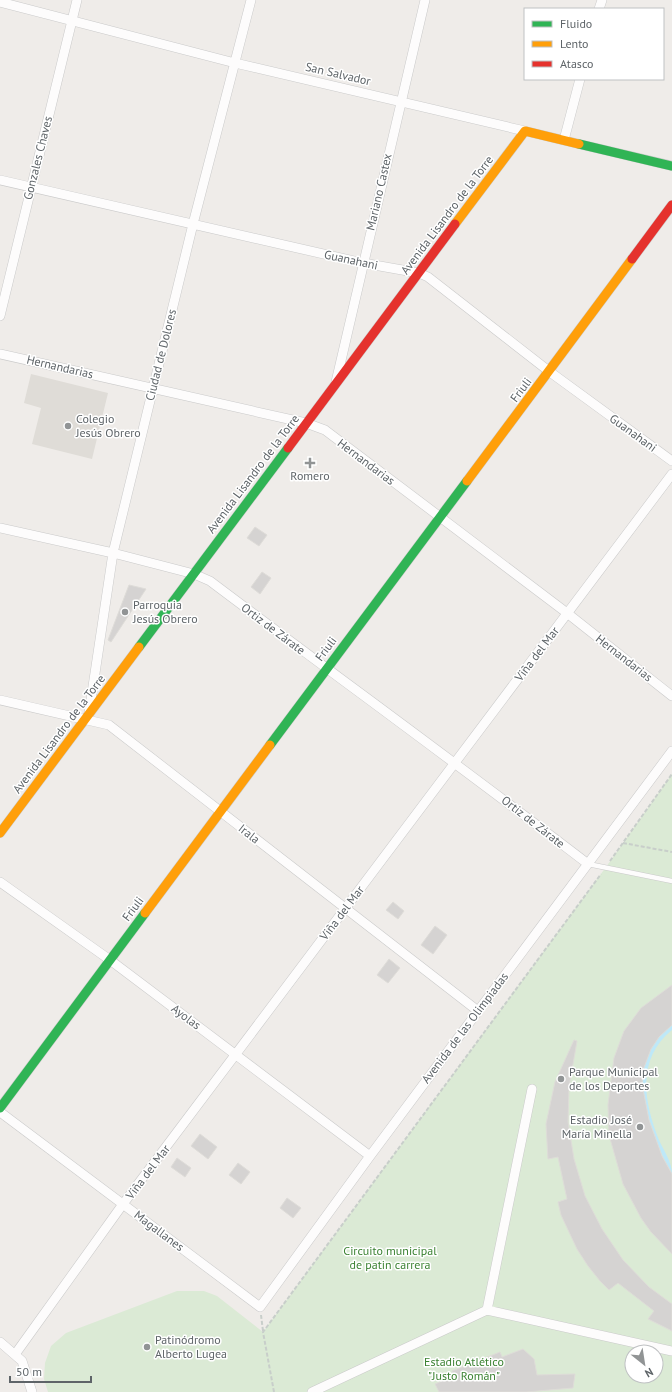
<svg xmlns="http://www.w3.org/2000/svg" width="672" height="1392" viewBox="0 0 672 1392" font-family="'PT Sans',sans-serif">
	<style>
		.education { fill: #dfdcd7 }
		.green { fill: #dbead5; fill-rule: evenodd }
		.water { fill: #bee8f8 }
		.building { fill: #d5d3d2; stroke: #dedcd8 }
		.lines { fill: none; stroke-linecap: round; stroke-linejoin: round }
		.lane-casing { stroke: #cacaca; stroke-width: 5.5 }
		.street-casing { stroke: #cacaca; stroke-width: 10 }
		.fast-casing { stroke: #cacaca; stroke-width: 10 }
		.slow-casing { stroke: #cacaca; stroke-width: 10 }
		.jam-casing { stroke: #cacaca; stroke-width: 10 }
		.path { stroke: #c8ceca; stroke-width: 2; stroke-dasharray: 4 2; stroke-linecap: butt }
		.lane { stroke: #fdfcfc; stroke-width: 4.5 }
		.street { stroke: #fdfcfc; stroke-width: 9 }
		.fast { stroke: #30b455; stroke-width: 9 }
		.slow { stroke: #ff9f0a; stroke-width: 9 }
		.jam { stroke: #e5322d; stroke-width: 9 }
		.poi-dot { fill: #919495; stroke: #fff; stroke-width: 1.5 }
		.labels { text-anchor: middle; stroke-width: 3; stroke-linejoin: round; paint-order: stroke }
		.street-label { font-size: 12px; fill: #5e6468; stroke: #fff }
		.poi-label { font-size: 12px; fill: #5e6468; stroke: #fff; text-anchor: start }
		.park-label { font-size: 12px; fill: #3b8232; stroke: #fff }
	</style>
	<rect width="100%" height="100%" fill="#efece9"/>
	<path class="education" d="M31,374l77,19 -16,66 -60,-15 9,-36 -17,-5z"/>
	<path class="green" d="M672,774v618h-624l-4,-13 1,-16 6,-17 15,-13 111,-42h27l13,5 46,36 343,-465zM632,1352h24v24h-24z"/>
	<path class="water" d="M672,1025v5c-36,29 -28,72 -13,110 5,11 13,22 13,34 -24,-45 -52,-111 0,-149z"/>
	<path class="building" d="M255,527l12,8 -8,11 -12,-8z
		M262,572l9,6 -11,16 -9,-7z
		M129,585l17,4 -35,53 -3,-2z
		M393,902l11,9 -6,8 -12,-9z
		M435,926l12,9 -14,19 -12,-9z
		M389,959l11,9 -12,15 -11,-8z
		M672,985v40l-13,12 -8,12 -8,21 -1,14 7,36 13,36 10,18v80l-21,-22 -10,-14 -18,-34 -14,-49 -1,-30 6,-47 10,-27 17,-23z
		M574,1040l3,1 -8,46 -1,35 6,37 11,37 17,33 21,31 26,27 23,17v27l-24,-12 6,-8 -36,-28 -9,7 -9,-9 -12,-15 -11,-17 -16,-34 -3,-13 9,-3 -9,-42 -10,2 -2,-35 9,-42z
		M200,1134l17,13 -9,12 -17,-13z
		M177,1158l14,10 -6,9 -14,-10z
		M238,1163l12,9 -9,12 -12,-9z
		M287,1198l14,10 -8,10 -13,-10z
		M523,1349l11,10 3,16 38,-1 -2,14 -47,4h-87l-4,-8 19,-8 -2,-5 48,-19 2,5z"/>
	<g class="lines">
		<defs>
			<path id="lane" d="M588,864l84,17"/>
			<path id="street" d="M0,2l235,61 290,68
				M599,9l3,-9
				M564,140l16,-61
				M0,180l363,83 56,10 9,4 122,95 122,89
				M0,316l77,-316
				M0,354l306,69 19,7 242,183 105,83
				M336,382l89,-382
				M0,528l113,25 81,21 16,7c126,95 253,187 378,283
				M0,700l109,25 369,286
				M89,713l24,-160 80,-329 58,-224
				M0,882l110,78 260,196
				M0,1112l260,195 110,-151 302,-405
				M487,1310l45,-221
				M0,1342l22,19 10,31
				M16,1353l107,-149 549,-730
				M312,1392l175,-82 185,41"/>
			<path id="fast" d="M579,144l93,22
				M139,647l149,-199
				M270,745l197,-264
				M0,1108l145,-195"/>
			<path id="slow" d="M455,224l70,-93 54,13
				M467,481l165,-222
				M0,833l139,-186
				M145,913l125,-168"/>
			<path id="jam" d="M632,259l40,-54
				M288,448l167,-224"/>
		</defs>
		<use href="#lane" class="lane-casing"/>
		<use href="#street" class="street-casing"/>
		<use href="#fast" class="fast-casing"/>
		<use href="#slow" class="slow-casing"/>
		<use href="#jam" class="jam-casing"/>
		<path class="path" d="M623,843l49,9
			M610,861l62,-87
			M261,1315l2,16
			M274,1392l-11,-60 338,-458"/>
		<use href="#lane" class="lane"/>
		<use href="#street" class="street"/>
		<use href="#fast" class="fast"/>
		<use href="#slow" class="slow"/>
		<use href="#jam" class="jam"/>
	</g>
	<g class="poi-dot">
		<circle cx="68" cy="426" r="4"/>
		<path d="M308 457h4v4h4v4h-4v4h-4v-4h-4v-4h4z"/>
		<circle cx="125" cy="612" r="4"/>
		<circle cx="561" cy="1079" r="4"/>
		<circle cx="640" cy="1127" r="4"/>
		<circle cx="147" cy="1347" r="4"/>
	</g>
	<g class="labels">
		<g class="street-label">
			<text transform="translate(338 74) rotate(13)" y="4">San Salvador</text>
			<text transform="translate(38 158) rotate(-76)" y="4">Gonzales Chaves</text>
			<text transform="translate(379 192) rotate(-77)" y="4">Mariano Castex</text>
			<text transform="translate(447 215) rotate(-53)" y="4">Avenida Lisandro de la Torre</text>
			<text transform="translate(351 260) rotate(12)" y="4">Guanahani</text>
			<text transform="translate(161 355) rotate(-76)" y="4">Ciudad de Dolores</text>
			<text transform="translate(60 367) rotate(13)" y="4">Hernandarias</text>
			<text transform="translate(521 390) rotate(-53)" y="4">Friuli</text>
			<text transform="translate(633 433) rotate(36)" y="4">Guanahani</text>
			<text transform="translate(366 462) rotate(37)" y="4">Hernandarias</text>
			<text transform="translate(253 474) rotate(-53)" y="4">Avenida Lisandro de la Torre</text>
			<text transform="translate(273 629) rotate(37)" y="4">Ortiz de Zárate</text>
			<text transform="translate(326 649) rotate(-53)" y="4">Friuli</text>
			<text transform="translate(537 654) rotate(-53)" y="4">Viña del Mar</text>
			<text transform="translate(624 658) rotate(38)" y="4">Hernandarias</text>
			<text transform="translate(59 734) rotate(-53)" y="4">Avenida Lisandro de la Torre</text>
			<text transform="translate(533 822) rotate(38)" y="4">Ortiz de Zárate</text>
			<text transform="translate(249 834) rotate(38)" y="4">Irala</text>
			<text transform="translate(133 909) rotate(-53)" y="4">Friuli</text>
			<text transform="translate(342 913) rotate(-53)" y="4">Viña del Mar</text>
			<text transform="translate(186 1017) rotate(37)" y="4">Ayolas</text>
			<text transform="translate(465 1028) rotate(-53)" y="4">Avenida de las Olimpiadas</text>
			<text transform="translate(148 1172) rotate(-53)" y="4">Viña del Mar</text>
			<text transform="translate(159 1231) rotate(37)" y="4">Magallanes</text>
		</g>
		<g class="poi-label">
			<text x="76" y="423">Colegio<tspan x="76" dy="14">Jesús Obrero</tspan></text>
			<text x="310" y="480" text-anchor="middle">Romero</text>
			<text x="133" y="609">Parroquia<tspan x="133" dy="14">Jesús Obrero</tspan></text>
			<text x="569" y="1076">Parque Municipal<tspan x="569" dy="14">de los Deportes</tspan></text>
			<text x="632" y="1124" text-anchor="end">Estadio José<tspan x="632" dy="14">María Minella</tspan></text>
			<text x="155" y="1344">Patinódromo<tspan x="155" dy="14">Alberto Lugea</tspan></text>
		</g>
		<g class="park-label">
			<text x="390" y="1255">Circuito municipal<tspan x="390" dy="14">de patin carrera</tspan></text>
			<text x="464" y="1366">Estadio Atlético<tspan x="464" dy="14">"Justo Román"</tspan></text>
		</g>
	</g>
	<rect x="524" y="8" width="140" height="72" fill="#ffffff" stroke="#bfc1c3"/>
	<rect x="532" y="21" width="20" height="6" fill="#30b455" stroke="#bfc1c3"/>
	<text x="560" y="28" font-size="12" fill="#5e6468">Fluido</text>
	<rect x="532" y="41" width="20" height="6" fill="#ff9f0a" stroke="#bfc1c3"/>
	<text x="560" y="48" font-size="12" fill="#5e6468">Lento</text>
	<rect x="532" y="61" width="20" height="6" fill="#e5322d" stroke="#bfc1c3"/>
	<text x="560" y="68" font-size="12" fill="#5e6468">Atasco</text>
	<g transform="translate(644 1364) rotate(150)"><circle r="19" fill="#ffffff" stroke="#bfc1c3"/>
	<path d="M0-3L7 15L0 10L-7 15Z" fill="#919495"/>
	<text y="-6" font-size="11" font-weight="bold" text-anchor="middle" fill="#5e6468">N</text>
	</g>
	<path d="M10 1376v6h81v-6" fill="none" stroke="#5e6468" stroke-width="2"/>
	<text x="16" y="1376" font-size="12" fill="#5e6468" stroke="#ffffff" stroke-width="3" paint-order="stroke">50 m</text>
</svg>
